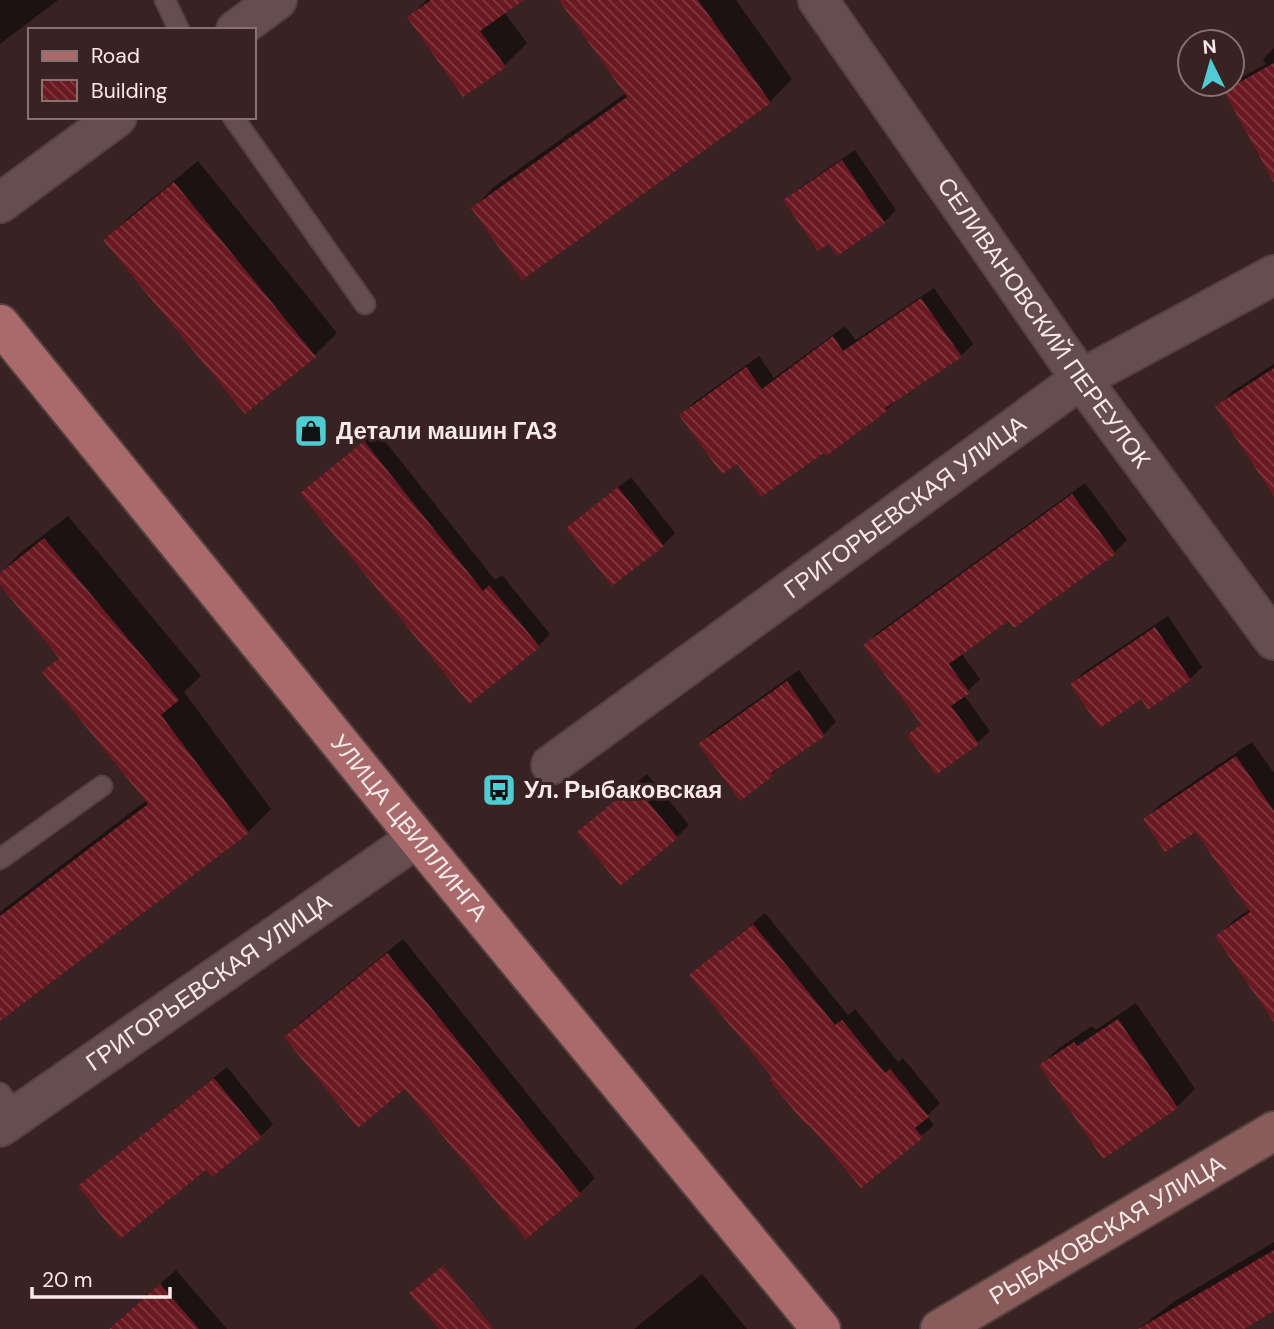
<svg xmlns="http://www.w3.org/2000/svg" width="1274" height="1329" viewBox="0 0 1274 1329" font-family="'DM Sans',sans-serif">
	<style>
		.shadow { fill: #0007 }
		.building { fill: url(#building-back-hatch) }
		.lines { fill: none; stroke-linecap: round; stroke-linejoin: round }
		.lane-casing { stroke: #544140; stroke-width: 23 }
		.street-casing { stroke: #544140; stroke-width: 42 }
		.secondary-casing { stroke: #544140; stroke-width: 42 }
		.primary-casing { stroke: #544140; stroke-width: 42 }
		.lane { stroke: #674e4e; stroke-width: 19 }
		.street { stroke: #674e4e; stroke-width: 38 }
		.secondary { stroke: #895c5c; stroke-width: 38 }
		.primary { stroke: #aa696a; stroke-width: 38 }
		.labels { text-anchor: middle; stroke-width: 6; stroke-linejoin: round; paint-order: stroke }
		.street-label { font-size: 24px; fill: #faeae9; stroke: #382222 }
		.poi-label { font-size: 24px; font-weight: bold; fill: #faeae9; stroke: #382222; text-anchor: start }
	</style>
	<defs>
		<pattern id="building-back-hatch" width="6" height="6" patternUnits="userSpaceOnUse" patternTransform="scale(1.75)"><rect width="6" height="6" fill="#6a1821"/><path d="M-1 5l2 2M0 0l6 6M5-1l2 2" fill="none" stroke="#803a41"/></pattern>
	</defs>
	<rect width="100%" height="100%" fill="#382222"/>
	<path class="shadow" d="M0,0h58l-58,44z
		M427,0h94l-17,12 23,31 -22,22 -96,-48z
		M561,0h175l56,79 -22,23 -297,106 22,-22 131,-93z
		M1274,48v99l-48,-56 12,-12 28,-15 -3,-5z
		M855,150l41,60 -12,12 -47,32 -8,-12 -43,-41 12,-12z
		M198,161l139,172 -22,22 -70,56 -140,-171 23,-22z
		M934,288l39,56 -12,12 -63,42 -12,12 -60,43 -2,-2 -87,10 -55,-46 11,-12 66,-47 15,22 71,-52 11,14z
		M1274,364v115l-57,-72 16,-16z
		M377,431l118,149 7,-5 48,59 -11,12 -225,-164z
		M631,477l44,56 -12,12 -94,-17z
		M1085,483l42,57 -12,12 -101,74 -5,-8 -48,35 19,26 -16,16 26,36 -12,11 -69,-6 13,-14 -57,-77 12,-12z
		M68,516l133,160 -17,16 87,117 -23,23 -248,186v-106l147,-112 -103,-127 16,-17 -60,-74v-8l19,-20z
		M1168,616l34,51 -12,12 -42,29 -7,-11 -69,-13 12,-12z
		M799,670l37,52 -12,12 -40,28 -12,12 -31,24 -41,-54 12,-12z
		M1252,742l22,31v246l-56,-83 15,-15 17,-12 -54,-79 -51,-11 16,-15z
		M647,774l42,51 -12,12 -98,-5z
		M765,913l83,102 7,-6 43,53 5,-4 37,45 -13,13 7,9 -73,61 -170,-211z
		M403,939l192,239 -15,15 -174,-107 -120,-49 15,-15z
		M1136,1003l59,86 -18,18 -73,49 -63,-91 18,-17 33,-22 4,4z
		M227,1067l46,57 -12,12 -49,39 -5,-7 -127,19z
		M1274,1242v67l-33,20h-103l37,-28z
		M176,1270l51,59h-118z
		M702,1274l45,55h-113z"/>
	<path class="building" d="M431,0h93l-44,31 26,36 -43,30 -56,-80z
		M559,0h139l73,103 -249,177 -51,-72 156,-111z
		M1274,63v120l-50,-92z
		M842,160l43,63 -48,33 -8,-12 -11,7 -35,-51z
		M174,182l142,175 -71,57 -142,-174z
		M921,298l41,59 -77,51 2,3 -61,45 -2,-3 -63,44 -24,-33 -15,10 -43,-59 67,-48 16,22 71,-53 10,15z
		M1274,368v128l-59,-90z
		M364,441l119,150 6,-6 51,62 -71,57 -169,-211z
		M618,487l46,59 -52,40 -46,-58z
		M1072,494l44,60 -102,74 -6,-7 -59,43 21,29 -19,13 28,38 -43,31 -29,-40 14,-11 -58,-79z
		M44,538l135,162 -18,15 88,118 -249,188v-105l148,-112 -106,-132 17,-14 -59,-73v-12z
		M1155,627l36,53 -43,30 -7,-11 -41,29 -30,-44z
		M787,681l38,55 -54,37 2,3 -33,25 -42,-57z
		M1236,756l38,55v211l-59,-86 35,-24 -54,-80 -31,20 -22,-33z
		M634,785l44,53 -58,48 -43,-54z
		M753,924l82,101 7,-5 43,53 5,-4 39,48 -14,11 8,10 -62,50 -52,-63 -2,1 -38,-46 3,-3 -83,-102z
		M387,953l194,241 -55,45 -121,-150 -47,39 -74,-91z
		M1118,1019l60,89 -75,51 -64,-94 35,-23 3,4z
		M214,1078l48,59 -50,40 -6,-7 -86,69 -42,-53z
		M1274,1250v61l-30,18h-106z
		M443,1266l51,63h-55l-30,-36z
		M160,1284l39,45h-90z"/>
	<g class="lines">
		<defs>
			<path id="lane" d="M165,0l14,30
				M233,117l132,187
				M0,859l102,-73
				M0,1093l17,21"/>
			<g id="street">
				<path id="s1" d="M818,0l263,379 193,261"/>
				<path d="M236,30l41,-30"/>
				<path d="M0,203l117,-86"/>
				<path id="s2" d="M551,765l530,-386 193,-104"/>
				<path id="s3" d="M0,1127l417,-289"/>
			</g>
			<g id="secondary">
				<path id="s4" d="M940,1329l334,-198"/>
			</g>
			<g id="primary">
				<path id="s5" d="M0,324l417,514 404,491"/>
			</g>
		</defs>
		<use href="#lane" class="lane-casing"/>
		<use href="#street" class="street-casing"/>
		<use href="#secondary" class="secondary-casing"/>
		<use href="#primary" class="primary-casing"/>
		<use href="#lane" class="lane"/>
		<use href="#street" class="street"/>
		<use href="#secondary" class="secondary"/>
		<use href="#primary" class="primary"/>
	</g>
	<defs>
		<symbol id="shop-square" viewBox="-11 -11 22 22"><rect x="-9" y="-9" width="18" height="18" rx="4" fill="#51ccd2" stroke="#382222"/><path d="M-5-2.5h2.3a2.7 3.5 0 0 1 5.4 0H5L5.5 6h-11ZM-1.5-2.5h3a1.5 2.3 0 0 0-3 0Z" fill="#111"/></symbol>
		<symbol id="bus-square" viewBox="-11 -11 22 22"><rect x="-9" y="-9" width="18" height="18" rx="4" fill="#51ccd2" stroke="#382222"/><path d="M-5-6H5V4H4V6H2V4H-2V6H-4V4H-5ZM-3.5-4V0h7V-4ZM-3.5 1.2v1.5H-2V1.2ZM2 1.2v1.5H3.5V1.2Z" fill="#111"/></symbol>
	</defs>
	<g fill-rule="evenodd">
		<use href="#shop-square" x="292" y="412" width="38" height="38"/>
		<use href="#bus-square" x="480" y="771" width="38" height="38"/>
	</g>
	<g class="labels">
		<g class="street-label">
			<text dy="8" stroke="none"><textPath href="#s1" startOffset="394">СЕЛИВАНОВСКИЙ ПЕРЕУЛОК</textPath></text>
			<text dy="8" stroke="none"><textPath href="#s2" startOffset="438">ГРИГОРЬЕВСКАЯ УЛИЦА</textPath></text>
			<text dy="8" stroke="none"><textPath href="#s5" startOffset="649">УЛИЦА ЦВИЛЛИНГА</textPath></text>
			<text dy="8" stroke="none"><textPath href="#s3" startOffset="254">ГРИГОРЬЕВСКАЯ УЛИЦА</textPath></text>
			<text dy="8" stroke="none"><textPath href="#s4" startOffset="194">РЫБАКОВСКАЯ УЛИЦА</textPath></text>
		</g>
		<g class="poi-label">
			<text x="336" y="439">Детали машин ГАЗ</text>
			<text x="524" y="798">Ул. Рыбаковская</text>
		</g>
	</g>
	<rect x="28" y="28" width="228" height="91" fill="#382222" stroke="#867272" stroke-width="2"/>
	<rect x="42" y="51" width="35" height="10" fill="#aa696a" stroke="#867272" stroke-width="2"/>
	<text x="91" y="63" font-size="21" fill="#faeae9">Road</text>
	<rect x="42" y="80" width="35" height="21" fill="url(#building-back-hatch)" stroke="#867272" stroke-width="2"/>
	<text x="91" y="98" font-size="21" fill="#faeae9">Building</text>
	<g transform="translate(1211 63) rotate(355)"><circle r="33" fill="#382222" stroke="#867272" stroke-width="2"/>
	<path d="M0-5L12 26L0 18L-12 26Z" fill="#51ccd2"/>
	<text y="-10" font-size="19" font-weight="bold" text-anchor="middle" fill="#faeae9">N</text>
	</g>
	<path d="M32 1287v10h138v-10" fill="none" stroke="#faeae9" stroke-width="3.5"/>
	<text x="42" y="1287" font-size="21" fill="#faeae9" stroke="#382222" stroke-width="5" paint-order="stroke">20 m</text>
</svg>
